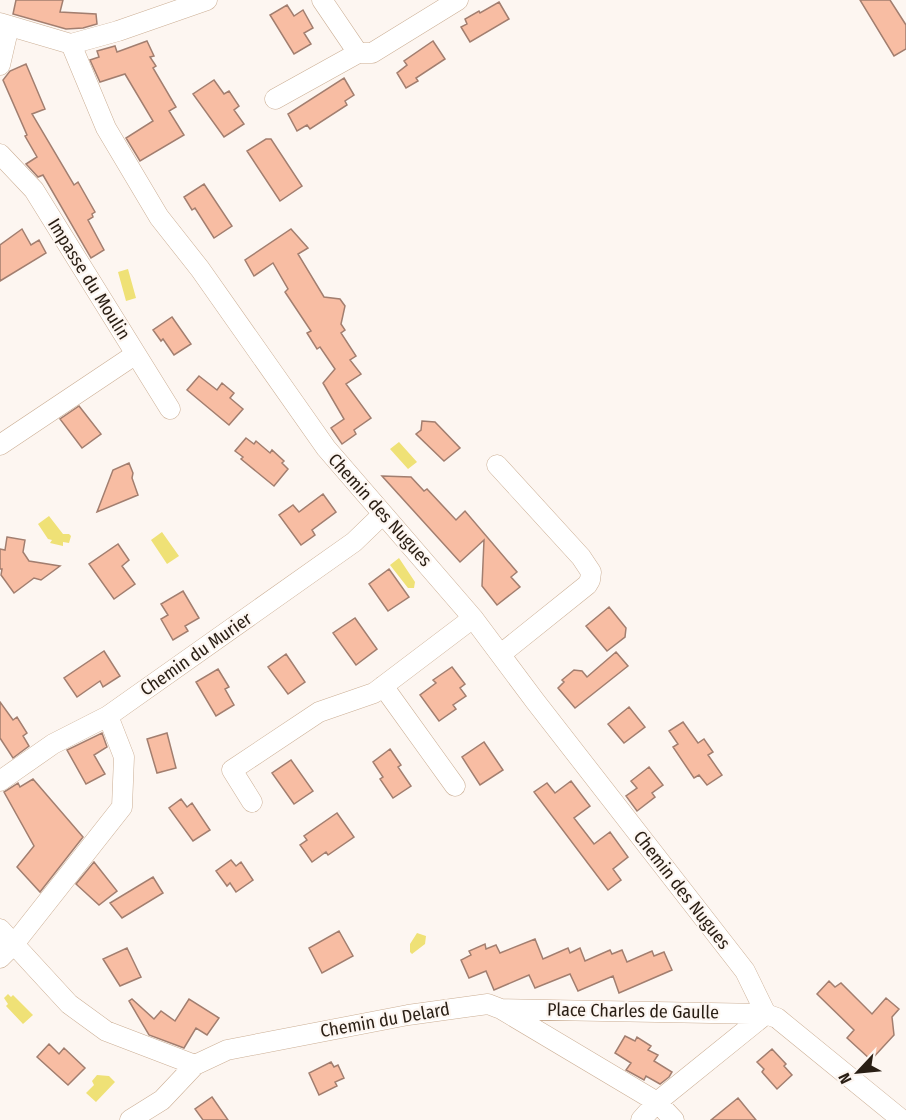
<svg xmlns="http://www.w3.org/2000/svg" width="906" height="1120" viewBox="0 0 906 1120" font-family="'Fira Sans Condensed',sans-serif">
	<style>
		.water { fill: #efe176 }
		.building { fill: #f8bda3; stroke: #a27e6f; stroke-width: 1.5 }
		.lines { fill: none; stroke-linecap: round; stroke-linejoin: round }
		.minor-casing { stroke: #cbae94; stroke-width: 21 }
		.minor { stroke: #fff; stroke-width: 20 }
		.labels { text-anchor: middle; stroke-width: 4.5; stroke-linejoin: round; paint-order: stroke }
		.street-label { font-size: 18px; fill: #291e14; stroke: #fdf6f1 }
	</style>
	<rect width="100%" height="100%" fill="#fdf6f1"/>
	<path class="water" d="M128,269l8,29 -10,3 -8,-29z
		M399,442l18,20 -9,7 -18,-20z
		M49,516l14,18h6l2,2 -2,7 -6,-1v4l-13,-3 2,-3 -4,-1 -10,-15z
		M162,532l17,24 -12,8 -16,-24z
		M399,558l16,24 -1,6h-6l-18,-23z
		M417,933l9,3 -1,8 -13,10 -2,-2v-8z
		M8,994l3,3 2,-2 20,20 -10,9 -17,-18 2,-2 -4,-6z
		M97,1075l12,1 6,6 -19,20 -10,-9 8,-8 -2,-4z"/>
	<path class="building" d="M16,0h47l-3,12 36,2 1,10 -14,4 -17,1 -53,-15z
		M860,0h30l16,25v24l-12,7z
		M499,2l10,17 -39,23 -9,-15 6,-3 -2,-5 14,-8 1,2z
		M287,5l7,11 9,-6 10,18 -9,5 7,11 -17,10 -24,-39z
		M147,41l7,15 -4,1 6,9 -3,2 23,39 -7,4 15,24 -44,26 -14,-23 27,-17 -28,-47 -25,8 -10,-22 9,-3 -2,-6 18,-5 2,6z
		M433,41l12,18 -29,19 2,3 -12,7 -9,-15 10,-8 -3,-4z
		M26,64l19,45 -13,5 42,71 4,-3 17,30 -3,2 1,3 -5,3 16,30 -13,8 -48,-83 -5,2 -12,-13 11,-7 -12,-21 2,-1 -24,-55 7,-9z
		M344,78l10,17 -9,6 2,4 -37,24 -3,-4 -10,6 -9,-17z
		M214,80l10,14 5,-3 10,15 -5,4 10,14 -20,13 -31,-43z
		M266,139h5l31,47 -22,15 -33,-50z
		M204,184l28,42 -18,12 -19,-30 -3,2 -8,-13z
		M22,229l9,16 8,-5 7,13 -46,28v-36z
		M291,229l17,19 -10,6 26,43 16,2 5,7 -4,18 4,6 -4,3 15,23 -6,4 11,14 -15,10 25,34 -17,12 2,4 -14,10 -11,-16 13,-9 -21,-36 12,-14 -15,-22 -3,2 -10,-16 4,-2 -26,-39 3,-3 -15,-26 -19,13 -9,-16z
		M172,317l19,27 -17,11 -11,-16 -2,2 -8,-11z
		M199,376l18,14 5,-7 12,10 -4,5 13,11 -14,16 -42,-35z
		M79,406l22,28 -19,14 -22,-29z
		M422,421l13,1 25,26 -16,13 -28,-27 5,-4z
		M246,438l8,6 2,-3 14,12 2,-3 12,11 -2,2 6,6 -14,17 -33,-27 2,-2 -8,-6z
		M129,463l4,10 -1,5 6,17 -41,17 16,-42z
		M382,476l29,1 13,14 3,-2 29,31 9,-9 52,61 -6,5 9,10 -23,18 -15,-19 2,-46 -24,22z
		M323,494l13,18 -24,18 3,5 -14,10 -22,-30 14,-10 6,7z
		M7,537l18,3 -2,12 6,9 31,5 -19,14 -7,-2 -20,15 -13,-18 1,-6h-2v-20l5,1z
		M118,544l11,16 -7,6 13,18 -21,15 -25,-35z
		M389,569l20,28 -21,14 -19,-27z
		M183,591l16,27 -14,8 3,5 -15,9 -12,-21 7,-4 -7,-11z
		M609,607l17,21 -1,9 -18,14 -21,-25z
		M355,618l22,31 -21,16 -23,-32z
		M104,651l16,25 -17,11 -3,-6 -23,16 -13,-19z
		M616,652l12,14 -53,42 -17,-20 6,-6 -2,-2 12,-10 8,1 5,6z
		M286,654l19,28 -17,12 -20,-27z
		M452,667l13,17 -5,4 6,8 -13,9 3,4 -17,12 -19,-26 16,-12 -3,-3z
		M218,669l11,18 -4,2 9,16 -18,11 -20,-34z
		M0,702l13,18 4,-3 10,16 -4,3 6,10 -16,12 -13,-20z
		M629,707l16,20 -21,16 -16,-19z
		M683,722l15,21 6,-4 9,13 -5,3 14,20 -15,10 -8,-10 -5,3 -21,-31 5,-3 -9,-13z
		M102,733l5,14 -13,8 11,19 -19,10 -19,-34z
		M167,733l9,35 -19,5 -10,-34z
		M484,742l19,28 -23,15 -18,-28z
		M390,749l11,16 -3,2 13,19 -18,12 -13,-19 3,-2 -10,-15z
		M291,760l22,31 -19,13 -22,-31z
		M649,767l14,18 -11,8 3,4 -18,14 -11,-15 11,-8 -6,-7z
		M33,779l50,58 -43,55 -23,-25 17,-21 -30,-54 14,-9 2,4z
		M571,781l19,25 -16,12 20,26 16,-12 18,25 -15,12 8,11 -13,10 -74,-98 13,-9 8,10z
		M181,799l6,8 5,-4 18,27 -17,11 -24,-33z
		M337,813l17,24 -26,18 -2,-3 -14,10 -12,-17 7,-5 -3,-4z
		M231,860l5,6 5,-4 12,18 -17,12 -6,-9 -3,3 -11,-15z
		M94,862l23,29 -18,14 -23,-21z
		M153,877l10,16 -41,25 -12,-15z
		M339,931l14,25 -31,17 -13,-25z
		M535,939l8,20 25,-11 2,5 10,-5 5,13 25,-11 2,4 10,-4 5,12 25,-11 2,5 10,-4 8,18 -53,23 -6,-17 -35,15 -8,-17 -35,14 -6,-13 -35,15 -8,-19 -17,7 -8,-18 10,-5 -2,-4 16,-7 1,5 10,-4 4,8z
		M127,948l14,29 -21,9 -17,-27z
		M829,981l6,6 6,-4 31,31 14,-16 13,11 -7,8 2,18 -23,25 -24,-22 7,-8 -37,-36z
		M132,999l22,20 7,-8 14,10 14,-22 30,19 -12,17 -11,-7 -12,20 -35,-13 -20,-34z
		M625,1036l10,5 2,-4 14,9 -3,4 10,5 -4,6 18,11 -3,5 -9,7 -14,-8 -2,4 -18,-10 5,-7 -16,-10z
		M49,1044l10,10 5,-6 21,20 -17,17 -31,-28z
		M772,1049l14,15 -2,2 8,9 -15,14 -15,-17 2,-3 -7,-7z
		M331,1062l3,5 4,-2 6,13 -9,4 2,4 -18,9 -10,-22z
		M212,1097l16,23h-25l-8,-11z
		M738,1098l18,22h-45z"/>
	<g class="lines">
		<defs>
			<path id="minor" d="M322,0l36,53h14l86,-53
				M0,23l71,21
				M71,44l35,84 53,89 41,52 126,179 147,170 62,83 210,270 21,43
				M71,44l47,-13 89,-31
				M0,65l9,-39
				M275,99l83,-46
				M0,154l34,36 136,219
				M0,445l136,-91
				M497,465l84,92 10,15 -1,8 -3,5 -86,69
				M383,686l72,100
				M0,781l53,-37 55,-28 246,-174 28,-27
				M252,802l-20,-32 87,-58 55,-19 99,-75
				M0,929l69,75 37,27 89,34
				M0,958l14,-14 108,-137 2,-50 -16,-41
				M501,1009l265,5 11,4 125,102
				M130,1120l32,-20 33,-35 32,-15 181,-35 80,-11 13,5 156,93 109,-88
				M641,1120l16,-18 17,18"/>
		</defs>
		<use href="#minor" class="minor-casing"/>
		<use href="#minor" class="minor"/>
	</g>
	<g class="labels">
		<g class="street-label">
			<text transform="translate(89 279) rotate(58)" y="6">Impasse du Moulin</text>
			<text transform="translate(380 510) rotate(48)" y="6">Chemin des Nugues</text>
			<text transform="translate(196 654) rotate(-35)" y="6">Chemin du Murier</text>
			<text transform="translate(682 890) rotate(52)" y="6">Chemin des Nugues</text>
			<text transform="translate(633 1011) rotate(1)" y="6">Place Charles de Gaulle</text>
			<text transform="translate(385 1020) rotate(-10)" y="6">Chemin du Delard</text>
		</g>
	</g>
	<g transform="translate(858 1072) rotate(244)" stroke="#fdf6f1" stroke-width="4.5" paint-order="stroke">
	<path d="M0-4.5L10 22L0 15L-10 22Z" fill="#291e14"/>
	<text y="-9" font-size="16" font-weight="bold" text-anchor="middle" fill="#291e14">N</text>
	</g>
</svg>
